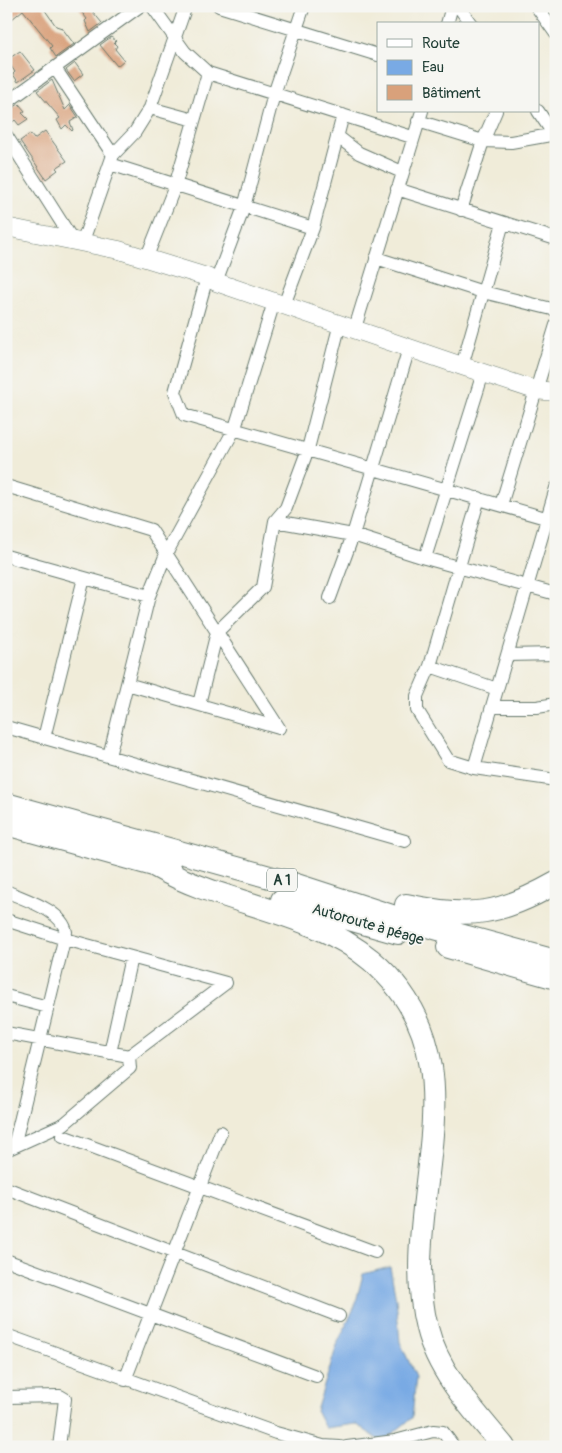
<svg xmlns="http://www.w3.org/2000/svg" width="562" height="1453" viewBox="0 0 562 1453" font-family="Pangolin,sans-serif">
	<style>
		.water { fill: #79aae4; stroke: #4c748c }
		.building { fill: #d9a17b }
		.lines { fill: none; stroke-linecap: round; stroke-linejoin: round }
		.street-casing { stroke: #687a6e; stroke-width: 14 }
		.secondary-casing { stroke: #687a6e; stroke-width: 19 }
		.highway-casing { stroke: #687a6e; stroke-width: 24 }
		.street { stroke: #fff; stroke-width: 12 }
		.secondary { stroke: #fff; stroke-width: 18 }
		.highway { stroke: #fff; stroke-width: 22 }
		.labels { text-anchor: middle; stroke-width: 4; stroke-linejoin: round; paint-order: stroke }
		.shield { fill: #f6f6f2; stroke: #60746d; stroke-width: 1 }
		.shield-label { font-size: 14px; font-weight: bold; fill: #1f3d34 }
		.street-label { font-size: 15px; fill: #1f3d34; stroke: #f6f6f2 }
	</style>
	<rect width="100%" height="100%" fill="#f6f6f2"/>
	<filter id="ink" filterUnits="userSpaceOnUse"><feTurbulence type="fractalNoise" baseFrequency=".02" numOctaves="2"/><feDisplacementMap in="SourceGraphic" scale="10" xChannelSelector="R" yChannelSelector="G"/><feConvolveMatrix kernelMatrix="1 2 1 2 8 2 1 2 1" color-interpolation-filters="sRGB"/></filter>
	<filter id="wash" filterUnits="userSpaceOnUse"><feTurbulence type="fractalNoise" baseFrequency=".0096" numOctaves="4" result="noise"/><feDisplacementMap in="SourceGraphic" scale="20" xChannelSelector="R" yChannelSelector="G"/><feGaussianBlur stdDeviation="1.12" result="paint"/><feColorMatrix in="noise" values="0 0 0 0 0 0 0 0 0 0 0 0 0 0 0 0 0 1.4 0 .05"/><feComposite in="paint" operator="in"/></filter>
	<g filter="url(#wash)">
		<rect width="100%" height="100%" fill="#f0ecd9"/>
		<path class="water" d="M390,1267l6,32 4,43 16,35 -4,41 -30,24 -26,-18 -31,4 -9,-17 22,-69 17,-36 8,-32z"/>
		<g id="blocks">
			<path class="building" d="M6,6h36l14,20 6,2 12,16 -18,13 -6,-9 2,-2 -29,-36 -17,14z
				M77,6h11l14,17 -12,9 -5,-11 2,-2z
				M111,37l5,4 -2,2 3,3 -2,3 9,11 -7,6 -17,-21z
				M20,51l15,19 -17,12 -5,-8 2,-2 -8,-12z
				M75,63l8,11 -9,7 -8,-11z
				M52,80l13,30 5,-5 8,12 -8,5 3,8 -1,1 -6,-6 -4,4 -5,-9 3,-2 -23,-27z
				M19,104l6,7 -3,2 6,6 -9,6 -4,-5 -9,7v-15z
				M45,131l22,30 -11,7 2,2 -12,9 -26,-38 10,-7 4,5z"/>
		</g>
	</g>
	<g filter="url(#ink)">
		<use href="#blocks" fill-opacity="0" stroke="#687a6e" stroke-width="1"/>
		<g class="lines">
			<defs>
				<path id="street" d="M152,6l33,46 23,21 204,64
					M219,6l159,49
					M458,6l13,18
					M536,6l20,28
					M447,24l5,-18
					M55,68l58,87 -30,86
					M6,103l134,-97
					M150,108l44,12
					M538,111l18,27
					M418,121l65,20 28,1 45,-8
					M6,135l66,104
					M337,136l22,17 43,19
					M113,155l22,-23 15,-24 36,-102
					M110,164l203,64
					M397,189l159,50
					M461,210l22,-69 13,-30
					M376,258l107,34 73,18
					M146,259l29,-73 33,-113
					M207,277l-32,115 9,23 372,106
					M216,282l28,-75 30,-113 30,-88
					M284,305l29,-77 30,-113
					M355,328l67,-217
					M462,366l41,-143
					M6,486l145,44 128,198
					M479,498l-49,168 -13,30v14l31,50 26,8 82,-280
					M501,505l55,-180
					M275,521l78,14 72,23 131,36
					M6,556l143,40
					M425,558l58,-185
					M330,598l23,-63 56,-187
					M507,655l49,-1
					M430,666l67,23
					M127,684l152,44
					M199,704l18,-72 46,-45 12,-66 11,-13 22,-59 32,-126
					M492,707h45l19,-3
					M6,727l399,114
					M44,738l40,-160
					M109,756l40,-160 17,-42 69,-126 39,-126
					M474,768l82,12
					M6,891c19,9 56,19 60,41l-52,214
					M6,920l59,19 161,44
					M6,996l42,11
					M6,1033l123,23 97,-73
					M110,1053l21,-96
					M63,1136l312,116
					M6,1150l58,-26 66,-56 -1,-12
					M6,1188l333,128
					M6,1260l310,116
					M6,1335l270,98 47,13 17,1
					M125,1380l96,-248
					M6,1397l54,-1 5,3 -6,48
					M347,1447l48,-6 38,-10 10,1 11,15"/>
				<path id="secondary" d="M6,227l113,23 88,27 9,5 246,84 73,24 21,2"/>
				<path id="highway" d="M6,804l278,77 117,38 155,42
					M6,824l165,46
					M157,867c68,39 153,42 214,93 120,102 24,242 56,368 11,45 48,84 77,119
					M282,900l116,33
					M406,905c65,14 93,10 150,-22
					M448,947l108,31"/>
			</defs>
			<use href="#street" class="street-casing"/>
			<use href="#secondary" class="secondary-casing"/>
			<use href="#highway" class="highway-casing"/>
			<use href="#street" class="street"/>
			<use href="#secondary" class="secondary"/>
			<use href="#highway" class="highway"/>
		</g>
	</g>
	<g class="labels">
		<rect class="shield" x="267" y="868.5" width="30" height="23" rx="4"/>
		<g class="shield-label">
			<text x="282" y="885">A 1</text>
		</g>
		<g class="street-label">
			<text transform="translate(368 924) rotate(16)" y="5">Autoroute à péage</text>
		</g>
	</g>
	<rect width="562" height="1453" fill="none" stroke="#f6f6f2" stroke-width="25"/>
	<rect x="377" y="22" width="162" height="90" fill="#f6f6f2" stroke="#a0aca6"/>
	<rect x="387" y="39" width="25" height="8" fill="#ffffff" stroke="#a0aca6"/>
	<text x="422" y="48" font-size="15" fill="#1f3d34">Route</text>
	<rect x="387" y="60" width="25" height="15" fill="#79aae4" stroke="#a0aca6"/>
	<text x="422" y="72" font-size="15" fill="#1f3d34">Eau</text>
	<rect x="387" y="85" width="25" height="15" fill="#d9a17b" stroke="#a0aca6"/>
	<text x="422" y="98" font-size="15" fill="#1f3d34">Bâtiment</text>
</svg>
